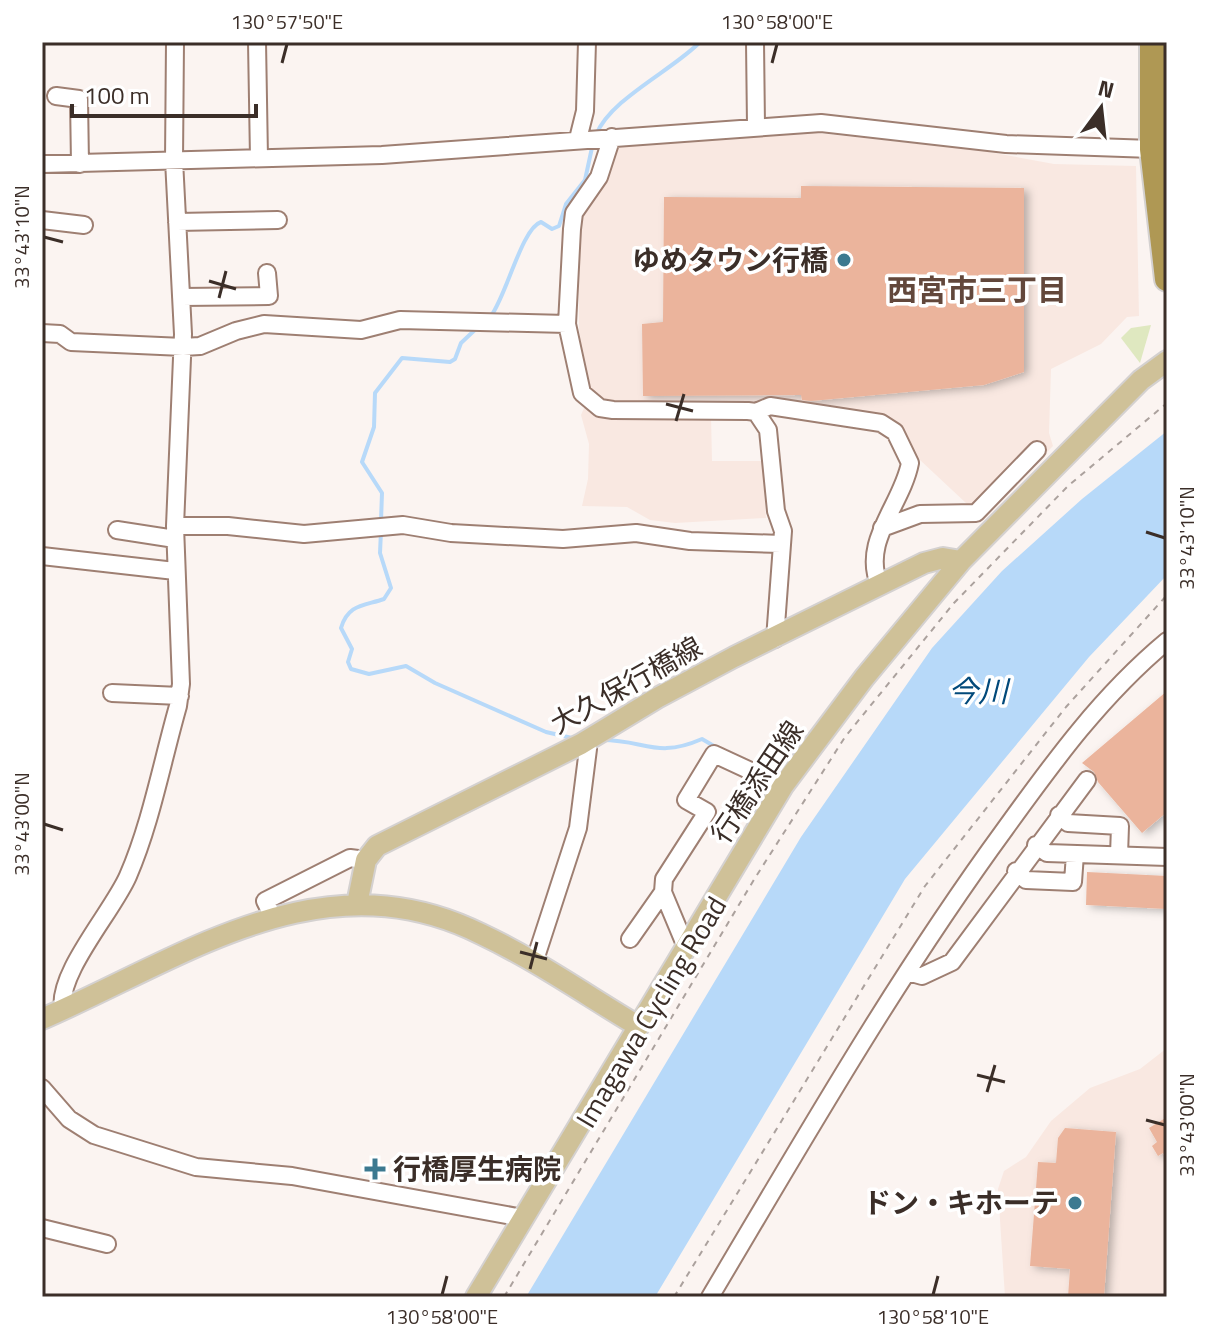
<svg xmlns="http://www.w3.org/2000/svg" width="1209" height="1339" viewBox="0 0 1209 1339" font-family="'Titillium Web','Noto Sans JP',sans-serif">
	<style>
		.built { fill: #f9e8e1 }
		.green { fill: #dfe8c0 }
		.water { fill: #b7d9f9 }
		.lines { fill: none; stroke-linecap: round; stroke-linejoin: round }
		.stream { stroke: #b7d9f9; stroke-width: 4 }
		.building { fill: #ebb49c; filter: url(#shadow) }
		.minor-casing { stroke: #9e7f72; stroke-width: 20 }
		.major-casing { stroke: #d4d1d0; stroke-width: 24 }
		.highway-casing { stroke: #d4d1d0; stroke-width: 28 }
		.path { stroke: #aba19d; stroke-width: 2; stroke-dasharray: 6 6; stroke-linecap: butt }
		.minor { stroke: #fff; stroke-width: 16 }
		.major { stroke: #cfc198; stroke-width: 20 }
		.highway { stroke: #af9854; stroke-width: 24 }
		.ticks { fill: none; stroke: #3b2e28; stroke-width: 3 }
		.poi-dot { fill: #3c7990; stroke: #fff; stroke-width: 3 }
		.labels { text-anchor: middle; stroke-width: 7; stroke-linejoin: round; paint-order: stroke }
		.poi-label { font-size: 28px; font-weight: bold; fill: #3b2e28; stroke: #fff; text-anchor: end }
		.street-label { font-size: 28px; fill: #3b2e28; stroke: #fff }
		.neighbourhood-label { font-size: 30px; font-weight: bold; fill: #62473b; stroke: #fff }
		.water-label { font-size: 30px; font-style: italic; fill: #01497a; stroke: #fff }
		.neatline { fill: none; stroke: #3b2e28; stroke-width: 3 }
		.ticks-label { font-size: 20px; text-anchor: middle; fill: #3b2e28 }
	</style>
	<defs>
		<filter id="shadow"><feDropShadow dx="4.5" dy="2.5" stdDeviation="4" flood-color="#0004"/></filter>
	</defs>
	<rect width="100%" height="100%" fill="#fbf4f1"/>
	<path class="built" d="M807,132l171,18 76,14 82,2 3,150 -12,1 -26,27 -50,25 -2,64 4,13 -71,72 -62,-58 -31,-42 -14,-5 -99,-13 -65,16 1,45h50l4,57 -91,5 -25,-3 -23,-13 -45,-1 6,-27 1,-35 -8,-29 11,-25 -8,-12 -5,-49v-98l4,-17 20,-27 13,-38 6,-3z
		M1167,1048v249h-162l-7,-108 6,-18 22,-14 25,-36 39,-33 50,-19z"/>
	<path class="green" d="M1151,325l-11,38 -19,-25 10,-10z"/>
	<path class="water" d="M1167,431v144l-78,82 -184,222 -250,418h-129l275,-460 131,-189 70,-77 80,-72z"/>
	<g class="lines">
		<path class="stream" d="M596,135c14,-36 77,-65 104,-93
			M491,316c16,-22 31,-88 50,-94l11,7 7,-3 7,-22 19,-24 8,-37
			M381,521l1,-28 -20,-31 12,-35 1,-34 27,-35 48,4 5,-3 6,-16 17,-16
			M381,531l-1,22 11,35 -7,11c-20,7 -36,5 -43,29l11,21 -4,13 3,7 18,5 37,-8 29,17 111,49 26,6
			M602,740c44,0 54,19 100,-1l17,10"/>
	</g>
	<path class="building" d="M801,186l223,2v184l-40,13 -173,16 -9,-1 -1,-5 -158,1 -1,-72 21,-2 1,-125 137,1z
		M1167,691v121l-25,21 -44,-51 -4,-10 -12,-9z
		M1087,872l80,4v33l-81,-4z
		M1167,1117v42l-4,-6 -5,3 -6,-10 5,-4 -8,-14z
		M1065,1128l51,4 -12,165h-36l2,-28 -40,-3 8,-104 18,1 2,-25z"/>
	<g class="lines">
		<defs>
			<path id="minor" d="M257,42l2,116
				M755,42l1,84
				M56,96l23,3 1,65
				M612,137l-13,40 -25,36 -2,16 -5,95 15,69 18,15 13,2 135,1 8,1 12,18 8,81 7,20 -8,108
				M578,139l7,-28 2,-69
				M42,164l340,-9 439,-32 185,21 146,5
				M42,220l42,5
				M177,222l101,-2
				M181,297l88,-1 -2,-23
				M42,333l18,1 11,8 112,5 17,-1 36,-15 28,-7 97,6 39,-10 167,4
				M756,412l14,-6 111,17 14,9 15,31c-8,42 -50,79 -30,123
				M175,526h53l76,8 99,-9 48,8 112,6 73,-6 54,8 91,3
				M882,528l38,-14 56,-1 61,-63
				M117,530l58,9
				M42,556l133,15
				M112,693l68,3
				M1059,815l9,8 52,3 -1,29
				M1036,845l11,8 120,4
				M1016,871l10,9 47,2 2,-28
				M272,915l-7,-14 85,-43 16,2
				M630,939l33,-47
				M686,947l-23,-55 1,-13 43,-67 -21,-12 28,-46 69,32
				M534,963l44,-135 10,-79 -7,-5
				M908,972l14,4 30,-14 135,-182
				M63,1010c-7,-36 50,-99 65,-134 23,-53 34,-114 50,-170l3,-22 -6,-158 8,-192 -9,-174 1,-118
				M42,1088l27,31 25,16 102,32 96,9 231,42
				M42,1228l65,16
				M710,1297c94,-158 186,-319 295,-468 49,-68 97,-134 162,-188"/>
			<path id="major" d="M357,904l9,-44 11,-14 204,-102 76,-46 77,-41 190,-94 19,-5 18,3
				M42,1019c143,-62 280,-164 439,-85 55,26 105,61 157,92
				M476,1297l307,-511 81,-108 97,-117 180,-181 26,-19"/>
			<path id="highway" d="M1152,42v107l15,130"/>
		</defs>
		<use href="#minor" class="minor-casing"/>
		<use href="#major" class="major-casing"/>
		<use href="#highway" class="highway-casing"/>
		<path class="path" d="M504,1297l251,-419 90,-141 109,-134 114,-117 99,-83
			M674,1297l251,-411 141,-179 101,-112"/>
		<use href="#minor" class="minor"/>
		<use href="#major" class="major"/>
		<use href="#highway" class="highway"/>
	</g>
	<path class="ticks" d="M282,63l5,-19M772,63l5,-19M44,237l19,5M209,281l27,8M219,298l7,-27M666,404l27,7M676,421l8,-27M1146,532l19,6M44,824l19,6M520,952l27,7M530,969l7,-27M977,1075l28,7M987,1092l8,-27M1146,1120l19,5M442,1295l5,-19M933,1295l5,-19"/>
	<g class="poi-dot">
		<circle cx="844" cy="260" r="8"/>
		<path d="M371 1157h8v8h8v8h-8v8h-8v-8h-8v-8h8z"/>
		<circle cx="1075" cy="1203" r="8"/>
	</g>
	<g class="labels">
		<g class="poi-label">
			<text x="828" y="270">ゆめタウン行橋</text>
			<text x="393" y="1179" text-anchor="start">行橋厚生病院</text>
			<text x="1059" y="1213">ドン・キホーテ</text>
		</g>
		<g class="street-label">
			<text transform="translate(626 685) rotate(-29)" y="10">大久保行橋線</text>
			<text transform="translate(757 782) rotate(-56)" y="10">行橋添田線</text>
			<text transform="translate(651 1012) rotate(-59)" y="10">Imagawa Cycling Road</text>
		</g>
		<g class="neighbourhood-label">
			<text x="977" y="301">西宮市三丁目</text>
		</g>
		<g class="water-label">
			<text x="978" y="702">今川</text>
		</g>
	</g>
	<rect width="1209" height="1339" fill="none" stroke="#ffffff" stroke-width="88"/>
	<g transform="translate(1101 108) rotate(15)" stroke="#ffffff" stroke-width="6" paint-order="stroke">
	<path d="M0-6L14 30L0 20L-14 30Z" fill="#3b2e28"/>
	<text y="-12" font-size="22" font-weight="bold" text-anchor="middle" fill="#3b2e28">N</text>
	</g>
	<path d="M72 104v12h184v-12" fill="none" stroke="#3b2e28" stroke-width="4"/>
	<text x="84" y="104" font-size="24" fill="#3b2e28" stroke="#ffffff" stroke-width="6" paint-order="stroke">100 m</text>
	<rect x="44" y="44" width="1121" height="1251" class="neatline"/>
	<g class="ticks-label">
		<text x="287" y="29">130°57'50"E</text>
		<text x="777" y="29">130°58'00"E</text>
		<text transform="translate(22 237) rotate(-90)" y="7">33°43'10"N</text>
		<text transform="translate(1187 538) rotate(-90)" y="7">33°43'10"N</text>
		<text transform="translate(22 824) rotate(-90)" y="7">33°43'00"N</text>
		<text transform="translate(1187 1125) rotate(-90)" y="7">33°43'00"N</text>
		<text x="442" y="1324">130°58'00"E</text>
		<text x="933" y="1324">130°58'10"E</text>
	</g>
</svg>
